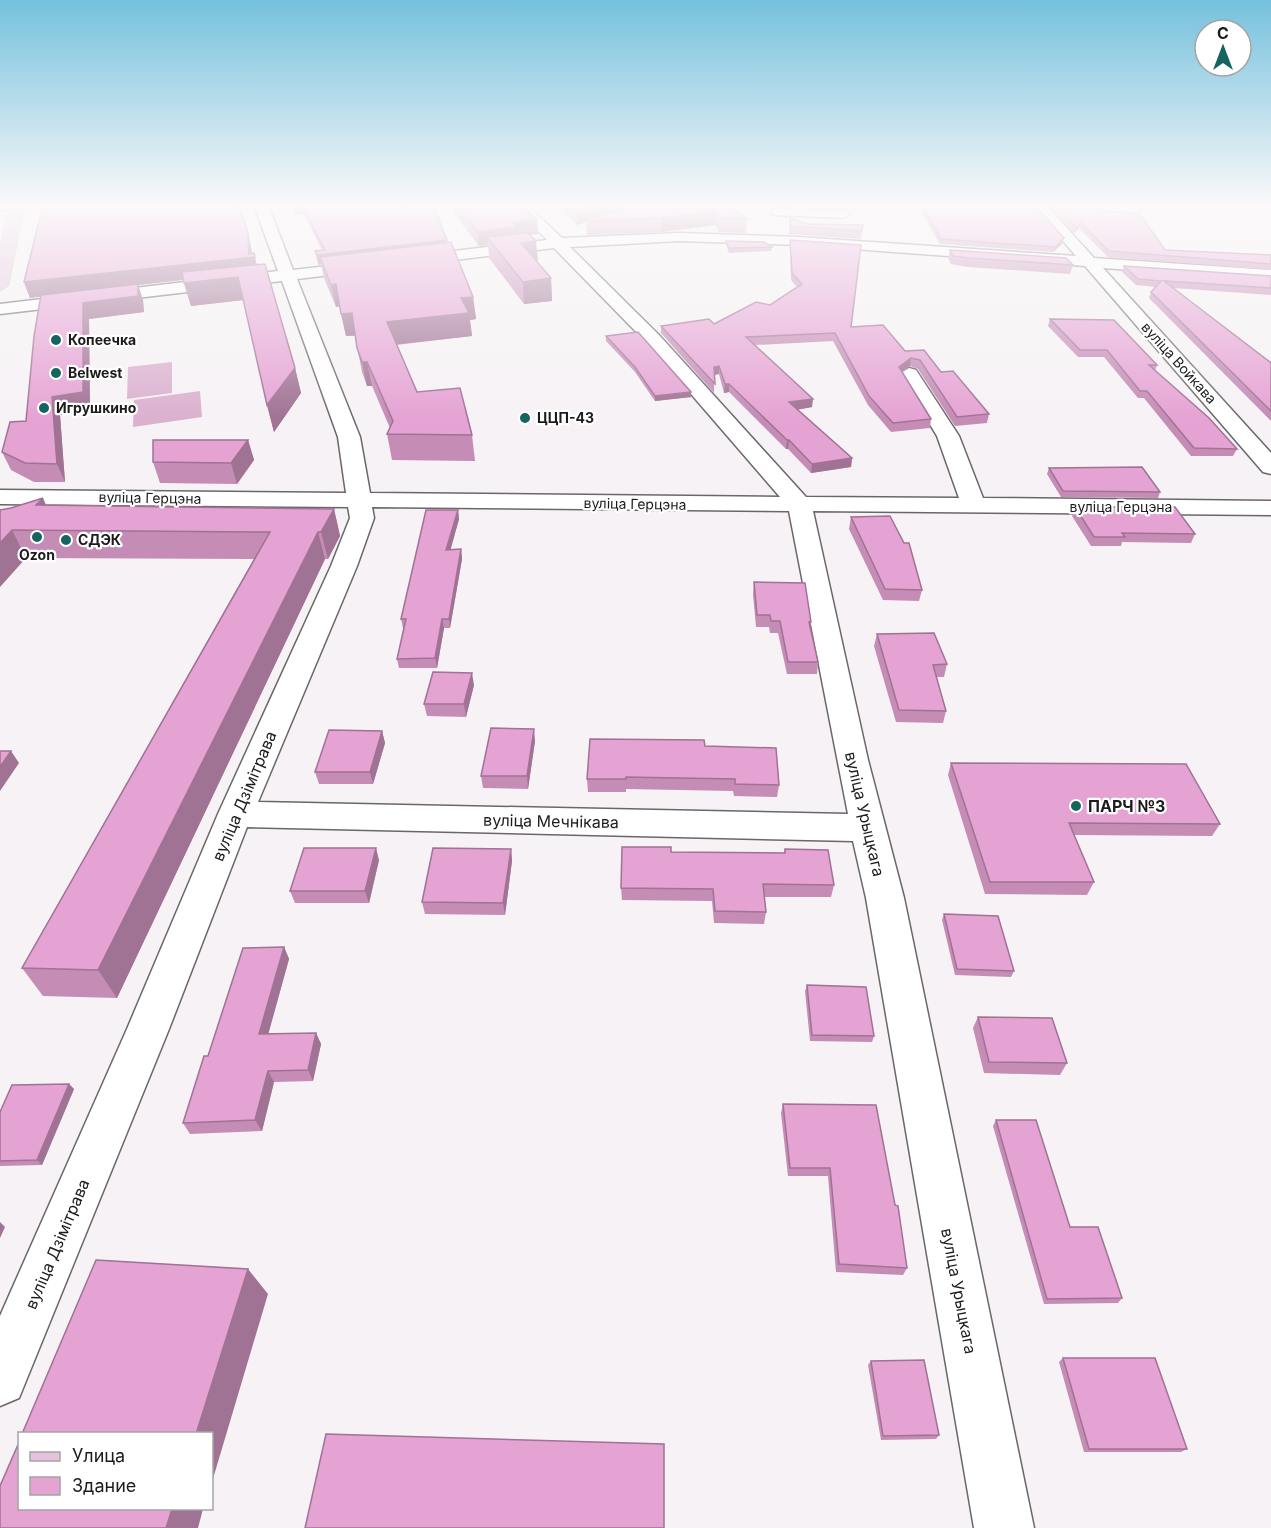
<svg xmlns="http://www.w3.org/2000/svg" width="1271" height="1528" viewBox="0 0 1271 1528" font-family="Inter,sans-serif">
	<style>
		.green { fill: #dbb1cf }
		.lines { fill: none; stroke-linecap: round; stroke-linejoin: round }
		.minor-casing { stroke: #6a6769; stroke-width: 3 }
		.major-casing { stroke: #cdcdcd; stroke-width: 3 }
		.minor { fill: #fff; fill-rule: evenodd }
		.major { fill: #e6c1dc; fill-rule: evenodd }
		.wall { fill: #c58cb6 }
		.shaded-wall { fill: #a07294 }
		.building { fill: #e5a3d4; stroke: #a07294; stroke-width: 1.5 }
		.poi-dot { fill: #166460; stroke: #fff; stroke-width: 2 }
		.labels { text-anchor: middle; stroke-width: 4.5; stroke-linejoin: round; paint-order: stroke }
		.far-poi-label { font-size: 14px; font-weight: bold; fill: #1d1c1d; stroke: #fff; text-anchor: start }
		.far-street-label { font-size: 14px; fill: #1d1c1d; stroke: #fff }
		.street-label { font-size: 16px; fill: #1d1c1d; stroke: #fff }
		.poi-label { font-size: 16px; font-weight: bold; fill: #1d1c1d; stroke: #fff; text-anchor: start }
	</style>
	<rect width="100%" height="100%" fill="#f6f2f5"/>
	<path class="green" d="M172,362v31l-45,6 1,-32z
		M200,391l2,26 -69,10 1,-27z"/>
	<g class="lines">
		<defs>
			<path id="minor" d="M0,205h16l-2,3 -14,2z
				M254,205h14l25,65 254,-30 -34,-35h14l35,33 117,-5 119,4 278,19 -44,-51h14l48,53 177,12v10l-168,-12 168,185v21l-8,-2 -178,-206 -287,-21 -119,-4 -109,6 89,88 147,162 153,1 -22,-62 -38,-62 10,-6 7,2 43,66 24,62 288,3v14l-458,-4 55,249 36,138 130,630h-60l-108,-630 -13,-57 -606,-14 -78,202 -150,369 -19,8v-90l127,-287 91,-215 113,-248 19,-48 -2,-11 -348,-3v-14l346,3 -8,-56 -56,-156 -282,33v-10l278,-33zM554,248l93,95 133,154 -410,-4 -10,-56 -63,-158zM372,507l417,4 59,303 -590,-12 99,-236 17,-48z
				M778,208l66,2 7,4 -7,4 -71,-3v-6z"/>
			<path id="major" d="M6,205h14l3,5 -15,75 -8,5v-40l9,-40z"/>
		</defs>
		<use href="#minor" class="minor-casing"/>
		<use href="#major" class="major-casing"/>
		<use href="#minor" class="minor"/>
		<use href="#major" class="major"/>
	</g>
	<path class="wall" d="M290,205h100l3,3 54,32v2l26,55 3,22 -6,1 2,16 -76,9 21,47 55,43 3,26 -83,-1 -5,-26 3,-6 -18,-42h-5l-5,-14 -7,-36h-9l-6,-30 -4,1 -12,-29 -3,-14 -2,1 -2,-4 -2,-10 7,-1 -18,-36 -8,1z
		M452,205h70l15,15 1,14 -8,1 7,27 14,16 1,23 -28,3 -35,-46 -1,-13 -9,1 -26,-34z
		M557,205h169l21,14 -1,14 -27,-1 -3,-7 -55,7 -74,3 -1,-13 -9,3z
		M917,205h102l1,2 44,31 -2,6 -9,8 -113,-8z
		M1048,205h48l5,6 64,39 106,5v15l-163,-13 -29,-29 -5,5z
		M790,218l16,6 57,1 -2,14 -72,-5z
		M248,233l3,14 1,6 5,12 38,103 6,25 -27,39 -7,-27 -24,-105 -52,6 -8,-26 -45,5 5,15 1,12 -55,7 1,91 -30,5 5,67h-31l-23,-12 -9,-18 24,-31 15,-125 -11,2 -6,-16z
		M790,240l61,87 54,24 36,21 48,42 -2,9 -32,3 -37,-57 -8,-3 -8,6 29,47 -1,9 -39,4 -23,-27 -35,-64 -78,4 57,62 -15,3 55,48 -1,9 -40,6 -23,-24h-2l-57,-57 -5,1 -5,-19 -5,1v18l-53,-60v-7l53,-2 56,-19 27,-18 -6,-7 -1,-33z
		M726,241l46,6 -1,4 -42,2 -3,-8z
		M950,250l123,15 -3,9 -102,-7 -17,-3 -3,-6z
		M1124,266l147,10v19l-98,-7 97,74h1v59l-122,-123 2,-6 5,-5 -20,-2 -14,-13z
		M1050,319l107,46 -2,6 82,78 -4,7h-42l-47,-58h-6l-34,-41h-26l-30,-31z
		M606,336l85,56v5l-36,4 -20,-29 -29,-31z
		M248,440l6,20 -17,24 -77,-1 -7,-21z
		M1049,468l111,24 -2,6 -97,-1 -14,-23z
		M46,505l288,4 6,27 -12,23h-3l-208,439 -74,-2 -21,-28 232,-409 -228,-1 -26,-48z
		M1075,507l120,27 -4,9 -69,-1 -1,4h-30l-19,-30z
		M458,510l1,9 -9,31 11,-1 1,10 -12,69h-6l-7,40h-38l-2,-9 7,-31h-1l-2,-9z
		M851,517l71,73 -3,11 -36,-1 -34,-71z
		M754,582l57,40 -1,6 8,34 -1,12h-30l-9,-41h-8l-1,-6h-13l-3,-33z
		M877,634l70,30 -3,13h-8l10,34 -3,12 -47,-1 -22,-76z
		M474,685l-8,32 -39,-1 -3,-12z
		M382,731l3,12 -12,41h-54l-4,-12z
		M535,741l-7,48 -45,-1 -2,-12z
		M705,746l74,39 -2,12 -43,-1 -1,-5 -107,-2v3h-38l-1,-13z
		M951,763l269,61 -8,12 -138,-1 20,47 -7,13 -102,-1 -37,-119z
		M511,849l1,12 -7,54 -80,-1 -3,-12z
		M785,849l49,36 -3,12h-67l2,15 -2,12 -50,-1 -2,-22 -90,-1 -1,-12 50,-36 113,1z
		M379,860l-10,43h-74l-5,-12z
		M944,914l70,57 -3,6 -56,-2 -13,-55z
		M284,947l5,12 -21,75 48,-1 5,11 -8,37 -39,1 -12,49 -72,3 -7,-11 25,-67z
		M807,985l67,51 -2,6 -62,-1 -5,-50z
		M978,1017l89,46 -7,12 -76,-2 -11,-45z
		M69,1084l5,5 -32,76 -42,1v-54z
		M783,1104l112,101 12,63 -4,7 -67,-3 -8,-96h-40l-7,-63z
		M996,1120l74,107 52,71 -4,5 -74,1 -51,-178z
		M1063,1358l124,91 -6,3h-97l-25,-90z
		M871,1361l68,74 -3,4 -55,1 -13,-75z"/>
	<path class="shaded-wall" d="M294,205h8l2,9 -8,1z
		M598,205h43l-55,16v1l-9,3 -1,-14z
		M717,211l-1,14 -55,7 1,-14z
		M537,220l1,14 -51,3 1,8 -9,1 -1,-14 34,-10z
		M1081,223l-2,5 -5,5 2,-6z
		M248,233l3,14 1,10h3l3,14 -120,14 5,15 1,12 -55,7 1,91 -30,5 5,67 -8,-18 -5,-67 31,-94 55,-18 -108,13 -6,-16 225,-28z
		M1064,238l-2,6 -9,8 2,-5z
		M447,240l1,9 -128,8 1,7 -2,1 -2,-10z
		M536,241l2,21 -17,-19z
		M238,277l6,23 -53,6 -7,-23z
		M551,278l1,23 -28,3 -1,-22z
		M336,284l5,22 -5,1 -5,-22z
		M473,297l3,22 -6,1 2,16 -81,9 -4,-23 74,-24z
		M352,313l4,22 -10,1 -5,-22z
		M911,358l-1,8 -13,9 2,-8z
		M362,362h5l5,24h-5z
		M719,366v8l-5,1v-8z
		M295,368l6,25 -27,39 -7,-27z
		M725,384h4v8l-5,1z
		M691,392v5l-36,4v-5z
		M813,399l-1,8 -24,4 1,-9z
		M248,440l6,20 -17,24 -6,-21z
		M787,440h2l-1,9h-2z
		M852,458l-1,9 -40,6 1,-9z
		M43,498l12,27 -19,-20z
		M334,509l6,27 -12,23 -7,-27z
		M458,510l1,9 -11,40 -2,-9z
		M12,530l14,28 -26,29v-44z
		M318,532l7,27 -208,439 -19,-28z
		M461,549l1,10 -12,69 -1,-9z
		M442,619l2,9 -7,40 -2,-10z
		M472,673l2,12 -8,32 -2,-13z
		M534,729l1,12 -7,48 -1,-13z
		M382,731l3,12 -12,41 -3,-12z
		M11,751l8,12 -19,28v-24z
		M376,848l3,12 -10,43 -4,-12z
		M511,849l1,12 -7,54 -2,-12z
		M284,947l5,12 -24,87 -6,-12z
		M316,1033l5,11 -8,37 -5,-11z
		M268,1071l6,11 -12,49 -7,-11z
		M69,1084l5,5 -32,76 -5,-5z
		M0,1222l5,5 -5,11z
		M248,1269l20,25 -56,188v-48h-16z
		M172,1509h31l-5,19h-32z"/>
	<path class="building" d="M43,205h196l9,28 1,21 5,-1 1,4 -231,25z
		M302,205h88l3,3 40,-3 14,35 -130,15 -2,-4 10,-1z
		M457,205h65l15,15 -25,2 4,5 -38,5z
		M570,205h28l-22,6z
		M633,205h93l21,14 -27,-1 -3,-7 -55,7 -76,3z
		M921,205h98l1,2 1,-2h14l29,33 -9,9 -114,-8z
		M1054,205h42l5,6 38,2 26,37 106,5v9l-162,-13 -28,-28 -5,4z
		M790,218l16,6 57,1 -1,6 -72,-5z
		M528,233l8,8 -15,2 30,35 -28,4 -36,-45z
		M790,240l71,5 -10,82 32,-2 22,26 19,-1 17,22 12,-1 36,43 -32,3 -37,-57 -9,-2 -12,9 32,52 -38,4 -24,-27 -34,-63 -89,4 67,62 -24,3 63,56 -40,6 -23,-24h-2l-58,-56h-4l-6,-18 -5,1 1,17 -54,-58 48,-7 5,5 42,-22 14,3 32,-21 -10,-11z
		M726,241l38,1 8,5 -43,1z
		M451,242l22,55 -12,1 8,15 -82,9 30,70 43,-4 12,47 -85,-1 6,-13 -26,-59h-5l-5,-14 -5,-35 -11,1 -5,-30 -5,1 -11,-28z
		M950,250l116,8 7,7 -103,-7 -17,-2z
		M265,264l30,104 -28,37 -29,-128 -54,6 -2,-11z
		M1124,266l147,10v12l-107,-7 106,81h1v49l-120,-119 10,-11 -23,-2z
		M138,284v12l-55,7v89l-31,5 5,67 -32,-1 -23,-11 8,-30 16,-1 8,-85 7,-41z
		M1050,319l64,1 43,45h-8l60,53 28,31 -43,-1 -47,-57h-7l-33,-41h-27z
		M638,332l53,60 -36,4 -20,-29 -29,-31z
		M153,440h95l-17,23 -78,-1z
		M1142,467l18,25 -97,-1 -14,-23z
		M43,498l-7,7 298,4 -13,23h-3l-220,438 -76,-2 248,-436 -258,-2 -12,13v-33l11,-2z
		M1075,507h100l20,27 -73,-1 3,4h-31z
		M426,510h32l-12,40 15,-1 -12,70h-7l-7,39 -38,1 9,-40h-5z
		M890,516l14,27h5l13,47 -37,-1 -34,-72z
		M754,582l51,1 6,39h-2l9,40h-30l-8,-41h-9l-1,-6h-13z
		M934,633l13,31 -14,1 13,46 -47,-1 -22,-76z
		M433,672l39,1 -8,31h-40z
		M491,728l43,1 -7,47h-46z
		M329,730l53,1 -12,41h-55z
		M590,739l114,1 1,6 71,2 3,37 -44,-1v-5l-109,-2v2h-39z
		M0,751h11l-11,16z
		M951,763l235,1 34,60 -151,-1 25,59h-104z
		M622,847h49v5l114,1v-4l43,1 6,35 -71,-1 3,28 -51,-1 -2,-22 -92,-1z
		M304,848h72l-11,43h-75z
		M433,848l78,1 -8,54 -81,-1z
		M944,914l54,2 16,55 -57,-2z
		M284,947l-25,87 57,-1 -8,37 -40,1 -13,49 -72,3 21,-67h4l35,-108z
		M807,985l59,2 8,49 -62,-1z
		M978,1017l74,1 15,45 -78,-1z
		M69,1084l-32,76 -37,1v-49l12,-27z
		M783,1104l93,1 19,100 3,1 9,62 -68,-4 -9,-96h-40z
		M996,1120h40l34,107h28l24,71 -75,1z
		M96,1260l152,9 -52,165h-174z
		M1063,1358h92l32,91h-98z
		M924,1360l15,75 -56,1 -12,-75z
		M326,1434l338,10v84h-359z
		M20,1440v69h152l-6,19h-166v-42z"/>
	<linearGradient id="sky" x2="0" y2="1"><stop stop-color="#75c1dd"/><stop offset="0.49" stop-color="#fbf9fa"/><stop offset="1" stop-color="#fbf9fa" stop-opacity="0"/></linearGradient>
	<rect width="1271" height="419" fill="url(#sky)"/>
	<g class="poi-dot">
		<circle cx="56" cy="340" r="6"/>
		<circle cx="56" cy="373" r="6"/>
		<circle cx="44" cy="408" r="6"/>
		<circle cx="525" cy="418" r="6"/>
		<circle cx="37" cy="537" r="6"/>
		<circle cx="66" cy="540" r="6"/>
		<circle cx="1076" cy="806" r="6"/>
	</g>
	<g class="labels">
		<g class="far-poi-label">
			<text x="68" y="345">Копеечка</text>
			<text x="68" y="378">Belwest</text>
			<text x="56" y="413">Игрушкино</text>
			<text x="537" y="423">ЦЦП-43</text>
			<text x="78" y="545">СДЭК</text>
			<text x="37" y="560" text-anchor="middle">Ozon</text>
		</g>
		<g class="far-street-label">
			<text transform="translate(1179 363) rotate(48)" y="5">вуліца Войкава</text>
			<text transform="translate(150 498) rotate(1)" y="5">вуліца Герцэна</text>
			<text transform="translate(635 504) rotate(1)" y="5">вуліца Герцэна</text>
			<text x="1121" y="512">вуліца Герцэна</text>
		</g>
		<g class="street-label">
			<text transform="translate(244 796) rotate(-67)" y="6">вуліца Дзімітрава</text>
			<text transform="translate(865 814) rotate(77)" y="6">вуліца Урыцкага</text>
			<text transform="translate(551 821) rotate(1)" y="6">вуліца Мечнікава</text>
			<text transform="translate(57 1244) rotate(-67)" y="6">вуліца Дзімітрава</text>
			<text transform="translate(959 1291) rotate(79)" y="6">вуліца Урыцкага</text>
		</g>
		<g class="poi-label">
			<text x="1088" y="812">ПАРЧ №3</text>
		</g>
	</g>
	<rect x="18" y="1432" width="195" height="78" fill="#ffffff" stroke="#a5a4a5" stroke-width="1.5"/>
	<rect x="30" y="1452" width="30" height="9" fill="#e6c1dc" stroke="#a5a4a5" stroke-width="1.5"/>
	<text x="72" y="1462" font-size="18" fill="#1d1c1d">Улица</text>
	<rect x="30" y="1477" width="30" height="18" fill="#e5a3d4" stroke="#a5a4a5" stroke-width="1.5"/>
	<text x="72" y="1492" font-size="18" fill="#1d1c1d">Здание</text>
	<g transform="translate(1223 48)"><circle r="28" fill="#ffffff" stroke="#a5a4a5" stroke-width="1.5"/>
	<path d="M0-4.5L10 22L0 15L-10 22Z" fill="#166460"/>
	<text y="-9" font-size="16" font-weight="bold" text-anchor="middle" fill="#1d1c1d">С</text>
	</g>
</svg>
